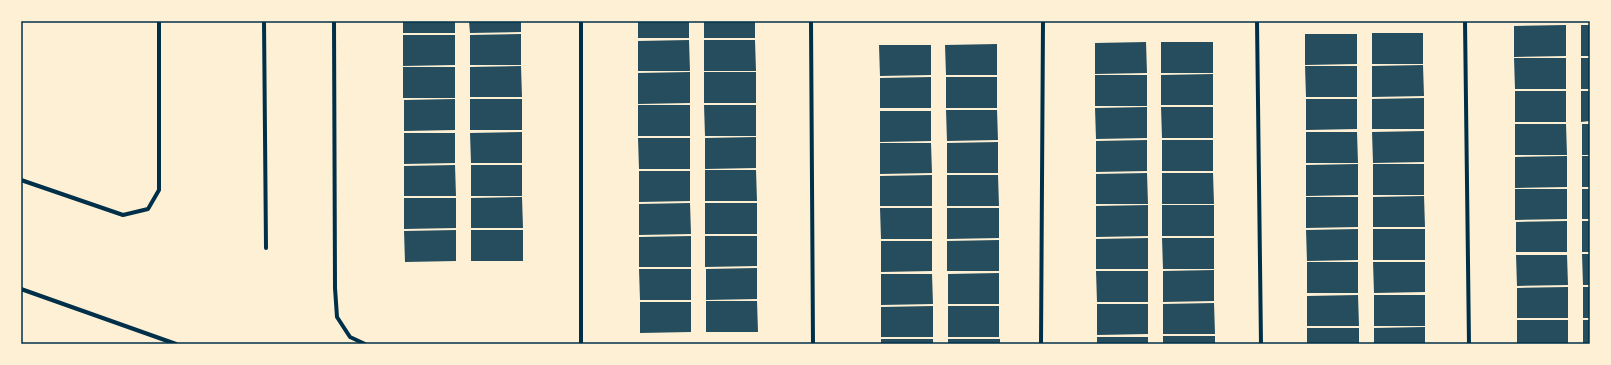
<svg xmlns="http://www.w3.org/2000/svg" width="1611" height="365" viewBox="0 0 1611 365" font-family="Lato,sans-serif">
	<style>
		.building { fill: #264d5e }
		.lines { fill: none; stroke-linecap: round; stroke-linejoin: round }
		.minor { stroke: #003049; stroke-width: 4 }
		.neatline { fill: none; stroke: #003049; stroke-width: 1.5 }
	</style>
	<rect width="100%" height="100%" fill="#fdf0d5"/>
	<path class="building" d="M403,21h52v12h-52z
		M469,21h52v11l-51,1z
		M638,21h51v17h-51z
		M704,21h51v17h-51z
		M1566,25v31l-52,1v-31z
		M1581,25h9v31h-9z
		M1372,33h51v31h-51z
		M521,34v31h-51v-30z
		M1305,34h52v30l-52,1z
		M403,35h52v30l-52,1z
		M689,40l1,31h-52v-30z
		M704,40h51l1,31h-52z
		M1146,42l1,31 -52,1v-31z
		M1161,42h52v31h-52z
		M997,44v31h-51l-1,-30z
		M879,45h52v30l-51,1z
		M1514,58h52v31h-51z
		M1581,58h9v31h-9z
		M1423,65l1,31 -52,1v-31z
		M521,66l1,31h-52v-30z
		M1305,66h52v31h-51z
		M403,67h52v31h-52z
		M690,72v31l-52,1v-31z
		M704,72h52v31h-52z
		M1213,74v31h-52v-30z
		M1095,75h52v31h-52z
		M931,77v31h-51v-30z
		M946,77h51v31h-51z
		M1515,91h51v31h-51z
		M1581,91h9v30l-9,1z
		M1424,98v31h-52v-30z
		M455,99v31l-51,1v-31z
		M470,99h52v31h-52z
		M1306,99h51v30l-51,1z
		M638,105h52v31h-52z
		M704,105h52v31h-51z
		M1147,107v31l-51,1 -1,-31z
		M1161,107h52v31h-51z
		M946,110h51l1,30 -51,1z
		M880,111h51v30l-51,1z
		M1515,124h51l1,31h-52z
		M1582,124h8v31h-8z
		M1424,131v31l-51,1 -1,-31z
		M522,132v31h-51l-1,-30z
		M1306,132h51l1,31h-52z
		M404,133h51v30l-51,1z
		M756,137v31l-51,1v-31z
		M638,138h52v31h-51z
		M1147,140v31l-51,1v-31z
		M1162,140h51v31h-51z
		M998,142v31h-51v-30z
		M880,143h51l1,30 -52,1z
		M1567,156v31l-52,1v-31z
		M1582,156h8v31h-8z
		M1358,164v31l-52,1v-31z
		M1373,164h51v31h-51z
		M455,165l1,31h-52v-30z
		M471,165h51v31h-51z
		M705,170h51l1,31h-52z
		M639,171h51v30l-51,1z
		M1147,173l1,31h-52v-30z
		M1162,173h51l1,31h-52z
		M932,175v31h-52v-30z
		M947,175h51l1,31h-52z
		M1515,189h52v30l-52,1z
		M1582,189h8v30h-8z
		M1424,196l1,31h-52v-30z
		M522,197l1,31h-52v-30z
		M1306,197h52v30l-52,1z
		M404,198h52v30l-52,1z
		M690,203l1,31 -52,1v-31z
		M705,203h52v31h-52z
		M1148,205v31l-52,1v-31z
		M1162,205h52v31h-52z
		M880,208h52v31h-51z
		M947,208h52v30l-52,1z
		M1567,221v31h-51v-30z
		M1582,221h8v31h-8z
		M1358,229v31l-51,1 -1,-31z
		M1373,229h52v31h-52z
		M456,230v31l-51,1 -1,-31z
		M471,230h52v31h-52z
		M691,236v31h-52v-30z
		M705,236h52v30l-52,1z
		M1148,238v31h-52v-30z
		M1162,238h52v31h-51z
		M999,240v31h-52v-30z
		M881,241h51v30l-51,1z
		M1582,254h8v31h-7z
		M1516,255h51l1,30 -51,1z
		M1307,262h51v31h-51z
		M1373,262h52v30l-51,1z
		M757,268v31l-51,1v-31z
		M639,269h52v31h-51z
		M1214,270v31l-51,1v-31z
		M1096,271h52v31h-51z
		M999,273v31h-51v-30z
		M881,274h51l1,30 -52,1z
		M1568,287v31h-51v-30z
		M1583,287h7v31h-7z
		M1358,295l1,31h-52v-30z
		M1374,295h51v31h-51z
		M706,301h51l1,31h-52z
		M640,302h51v30l-51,1z
		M1214,303l1,31h-52v-30z
		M1097,304h51v30l-51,1z
		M933,306v31h-52v-30z
		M948,306h51v31h-51z
		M1517,320h51v24h-51z
		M1583,320h7v24h-7z
		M1425,327v17h-51v-16z
		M1307,328h52v16h-52z
		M1163,336h52v8h-52z
		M1097,337h51v7h-51z
		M881,339h52v5h-52z
		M948,339h52v5h-52z"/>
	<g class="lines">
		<path class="minor" d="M264,21l2,227
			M334,21l1,267 2,29 13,20 15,7
			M581,21v323
			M811,21l2,323
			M1257,21l4,323
			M1465,21l4,323
			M21,180l102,35 25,-6 11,-19v-169
			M21,289l155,55
			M1041,344l2,-323"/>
	</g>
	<rect width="1611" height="365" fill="none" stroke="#fdf0d5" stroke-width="44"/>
	<rect x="22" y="22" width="1567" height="321" class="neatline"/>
</svg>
